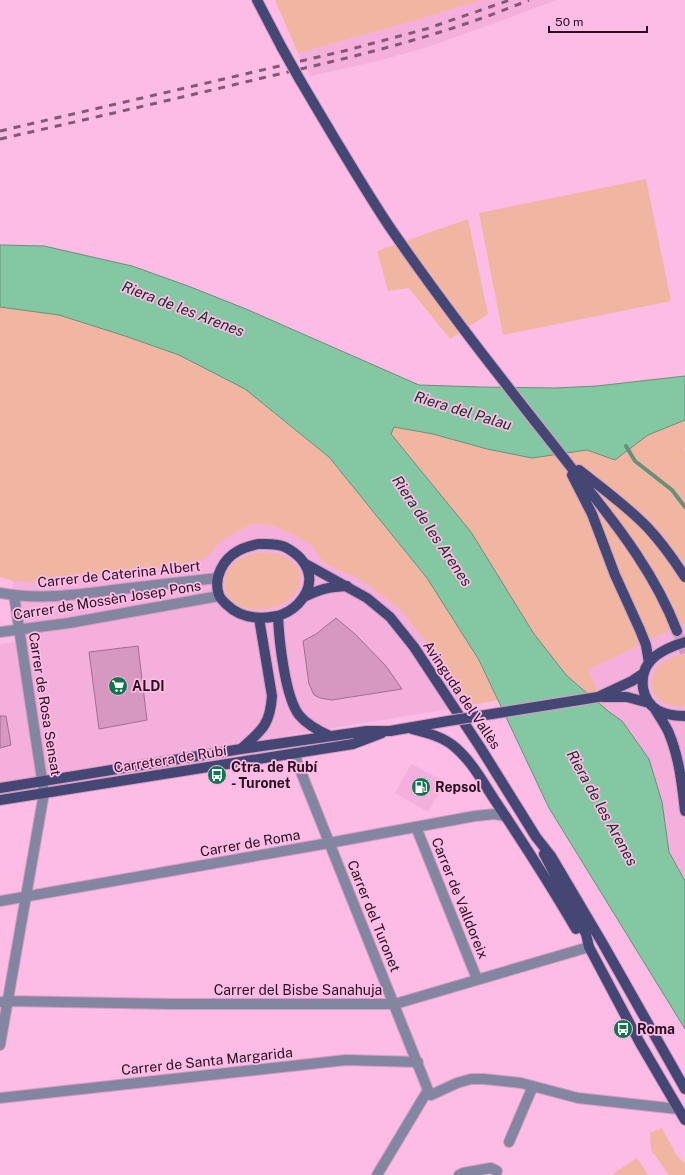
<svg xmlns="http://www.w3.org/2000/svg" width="685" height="1175" viewBox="0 0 685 1175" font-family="'Public Sans',sans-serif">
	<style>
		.built { fill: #f5afdd }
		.green { fill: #f0b6a2 }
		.water { fill: #83c8a3; stroke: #67907b }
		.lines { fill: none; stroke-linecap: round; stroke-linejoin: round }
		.stream { stroke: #67907b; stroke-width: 4 }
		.building { fill: #d698c1; stroke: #a66b92 }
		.major-tunnel { stroke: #d199bd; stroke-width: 10; stroke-dasharray: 10 5; stroke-linecap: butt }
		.minor-casing { stroke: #d59dc1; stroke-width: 12 }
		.major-casing { stroke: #d59dc1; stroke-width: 12 }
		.minor { stroke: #8386a0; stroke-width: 10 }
		.major { stroke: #444774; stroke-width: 10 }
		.rail { stroke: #825974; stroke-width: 3; stroke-dasharray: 7 7; stroke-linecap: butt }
		.major-bridge-casing { stroke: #d59dc1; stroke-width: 12; stroke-linecap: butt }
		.major-bridge { stroke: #444774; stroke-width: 10 }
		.labels { text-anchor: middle; stroke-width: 3.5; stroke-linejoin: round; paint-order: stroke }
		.street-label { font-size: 14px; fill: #260f1f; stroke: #fcbce5 }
		.poi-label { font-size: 14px; font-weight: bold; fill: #260f1f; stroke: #fcbce5; text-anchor: start }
		.water-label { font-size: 15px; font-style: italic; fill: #123122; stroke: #fcbce5 }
	</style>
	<rect width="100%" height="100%" fill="#fcbce5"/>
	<path class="built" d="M481,0h76l-126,46 -49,14 -71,16 -13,-23 119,-33z
		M252,524l18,1 27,11 15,10 12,17 37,17 39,29 29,37 38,60 -467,77v-139l15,-2 -2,-61 18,1 19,-2 160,-26 12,-14z
		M685,623v258l-16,-29 -7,-50 -40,-81 -14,-10 -20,-41z
		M411,764l35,18 -18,30 -33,-19z"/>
	<path class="green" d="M275,0h206l-64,20 -119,33z
		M646,179l25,122 -168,34 -24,-122z
		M468,219l20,95 -38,25 -41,-51 -21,3 -11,-40z
		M0,307l59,8 66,21 54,19 66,34 84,68 98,121 52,82 19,40 -31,6 -38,-60 -29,-37 -39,-29 -37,-17 -12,-17 -15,-10 -27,-11 -18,-1 -30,16 -12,14 -13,10 -166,18 -18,-1 -13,-4z
		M685,420v28l-1,1 1,2v172l-97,47 20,41 -41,-35 -33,-42 -63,-102 -80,-98 2,-7 40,7 54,15 45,9 55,-8 28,10 33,-25z
		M257,553c9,-1 17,-1 25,2 30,13 20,44 -8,52 -53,16 -71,-44 -17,-54z
		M685,653v53c-14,1 -29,-3 -33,-18 -1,-6 0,-13 3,-18 7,-9 20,-14 30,-17z
		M662,1128l14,26 9,10v11h-16l-18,-25 -1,-17z
		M637,1158l11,17h-37z"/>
	<path class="water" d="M0,245l44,1 88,20 56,20 58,23 173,76 62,2 74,1 42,-2 88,-10v44l-37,15 -33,25 -28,-10 -55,8 -45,-9 -54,-15 -39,-7 -3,7 80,98 63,102 33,42 41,35 14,10 27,38 13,43 7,50 16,29v148l-136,-221 -70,-148 -52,-82 -98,-121 -84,-68 -66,-34 -54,-19 -66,-21 -59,-8z"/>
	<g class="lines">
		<path class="stream" d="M626,446l9,15 37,29 13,17"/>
	</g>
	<path class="building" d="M336,618l19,16 31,32 16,23 -70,11 -12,-2 -6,-3 -5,-11 -6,-43 13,-7z
		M138,646l9,74 -48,9 -10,-77z
		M0,716h6l5,29 -11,3z"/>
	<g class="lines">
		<path class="major-tunnel" d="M677,631l8,22"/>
		<defs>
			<path id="minor" d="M0,593c38,7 75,2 113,-3 35,-4 69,-8 104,-12
				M0,632l69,-9 150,-27
				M295,753l2,9c43,110 88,218 131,328
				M416,827l61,152
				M0,901l329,-58 146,-27 20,-2 10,2
				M0,1002l8,-1 163,3h224l194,-57
				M0,1045l44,-252 -30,-198
				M0,1098l346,-38 72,2
				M509,1142l24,-56
				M377,1175l51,-85 3,5 26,-12 14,-4h13l37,4 57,15 100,11
				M459,1175l4,-2 28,-5 6,3"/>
			<path id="major" d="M257,0l25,48
				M300,80c29,49 58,99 89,146 37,54 76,106 116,157 26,34 53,67 79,101 36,45 72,92 93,147
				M579,470c23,18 48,36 69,58 14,15 26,32 37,49
				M572,475l20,39 23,61 25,55 6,15 3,18
				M258,544c9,0 19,-1 27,3 25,13 33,36 13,57 -6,6 -13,10 -21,12 -19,4 -37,2 -51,-12 -3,-3 -6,-6 -7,-9 -6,-17 4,-36 19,-44 7,-4 13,-5 20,-7z
				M304,563l63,35 23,19 24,30 66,100 56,90 15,19 52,88 82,145
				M304,597c16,-8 24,-10 43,-11
				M278,616c1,24 7,81 21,99 8,10 20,16 31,21
				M685,642c-13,4 -29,10 -37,22 -5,7 -6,15 -5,24 4,22 21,28 42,28
				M598,697l34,-16 12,-8
				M602,697h25l22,6
				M655,709c4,7 9,14 13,22 11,25 14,53 17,80
				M412,729c16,4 32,8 44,19 17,15 28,36 40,54 28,42 55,84 80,127
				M241,749c21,-19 29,-24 31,-53l-13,-78
				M0,788l241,-39 126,-18h23l58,-10
				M0,800l353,-56 29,-11
				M544,854l42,80 3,13 51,96 45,77"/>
		</defs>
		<use href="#minor" class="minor-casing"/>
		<use href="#major" class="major-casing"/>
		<use href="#minor" class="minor"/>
		<use href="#major" class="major"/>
		<path class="rail" d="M0,131l344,-80 82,-22 84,-29
			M0,139c88,-20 175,-40 262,-61 91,-21 181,-42 267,-78"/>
		<defs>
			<path id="major-bridge" d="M282,48l18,32
				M448,721l150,-24"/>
		</defs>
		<use href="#major-bridge" class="major-bridge-casing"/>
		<use href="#major-bridge" class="major-bridge"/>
	</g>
	<defs>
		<symbol id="supermarket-disc" viewBox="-11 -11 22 22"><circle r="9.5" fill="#10764e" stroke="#fcbce5"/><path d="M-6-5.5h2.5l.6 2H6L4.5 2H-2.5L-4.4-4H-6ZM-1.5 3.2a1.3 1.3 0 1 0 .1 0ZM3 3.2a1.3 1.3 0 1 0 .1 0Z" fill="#fff"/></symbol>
		<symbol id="bus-disc" viewBox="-11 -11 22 22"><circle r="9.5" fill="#10764e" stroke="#fcbce5"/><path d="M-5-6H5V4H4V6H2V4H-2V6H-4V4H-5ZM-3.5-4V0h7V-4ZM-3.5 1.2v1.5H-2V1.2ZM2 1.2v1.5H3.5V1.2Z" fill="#fff"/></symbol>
		<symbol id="fuel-disc" viewBox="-11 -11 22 22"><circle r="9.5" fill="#10764e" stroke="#fcbce5"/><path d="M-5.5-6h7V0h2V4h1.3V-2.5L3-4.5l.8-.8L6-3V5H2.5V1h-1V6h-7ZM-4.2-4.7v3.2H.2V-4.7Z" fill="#fff"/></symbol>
	</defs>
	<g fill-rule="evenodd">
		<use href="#supermarket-disc" x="107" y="675" width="22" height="22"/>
		<use href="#bus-disc" x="206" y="764" width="22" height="22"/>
		<use href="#fuel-disc" x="410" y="776" width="22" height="22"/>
		<use href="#bus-disc" x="612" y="1018" width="22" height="22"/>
	</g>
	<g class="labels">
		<g class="street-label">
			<text transform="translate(119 574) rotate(-6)" y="5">Carrer de Caterina Albert</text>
			<text transform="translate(107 600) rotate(-9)" y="5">Carrer de Mossèn Josep Pons</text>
			<text transform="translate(462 695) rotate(56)" y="5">Avinguda del Vallès</text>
			<text transform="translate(45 704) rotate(81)" y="5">Carrer de Rosa Sensat</text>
			<text transform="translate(170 759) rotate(-9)" y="5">Carretera de Rubí</text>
			<text transform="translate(250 843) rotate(-10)" y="5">Carrer de Roma</text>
			<text transform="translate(460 898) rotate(68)" y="5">Carrer de Valldoreix</text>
			<text transform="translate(374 916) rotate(68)" y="5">Carrer del Turonet</text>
			<text x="298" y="995">Carrer del Bisbe Sanahuja</text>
			<text transform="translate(207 1061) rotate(-6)" y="5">Carrer de Santa Margarida</text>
		</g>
		<g class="poi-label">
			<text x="132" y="691">ALDI</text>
			<text x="231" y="772">Ctra. de Rubí<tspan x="231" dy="16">- Turonet</tspan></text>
			<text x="435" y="792">Repsol</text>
			<text x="637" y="1034">Roma</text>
		</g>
		<g class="water-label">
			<text transform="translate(183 309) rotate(21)" y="5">Riera de les Arenes</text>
			<text transform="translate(463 411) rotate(17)" y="5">Riera del Palau</text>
			<text transform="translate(432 531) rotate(56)" y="5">Riera de les Arenes</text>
			<text transform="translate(602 808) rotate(61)" y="5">Riera de les Arenes</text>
		</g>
	</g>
	<path d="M549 26v6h98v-6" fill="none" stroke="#260f1f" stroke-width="2"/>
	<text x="555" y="26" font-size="12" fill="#260f1f" stroke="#fcbce5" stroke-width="3" paint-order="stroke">50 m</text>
</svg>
